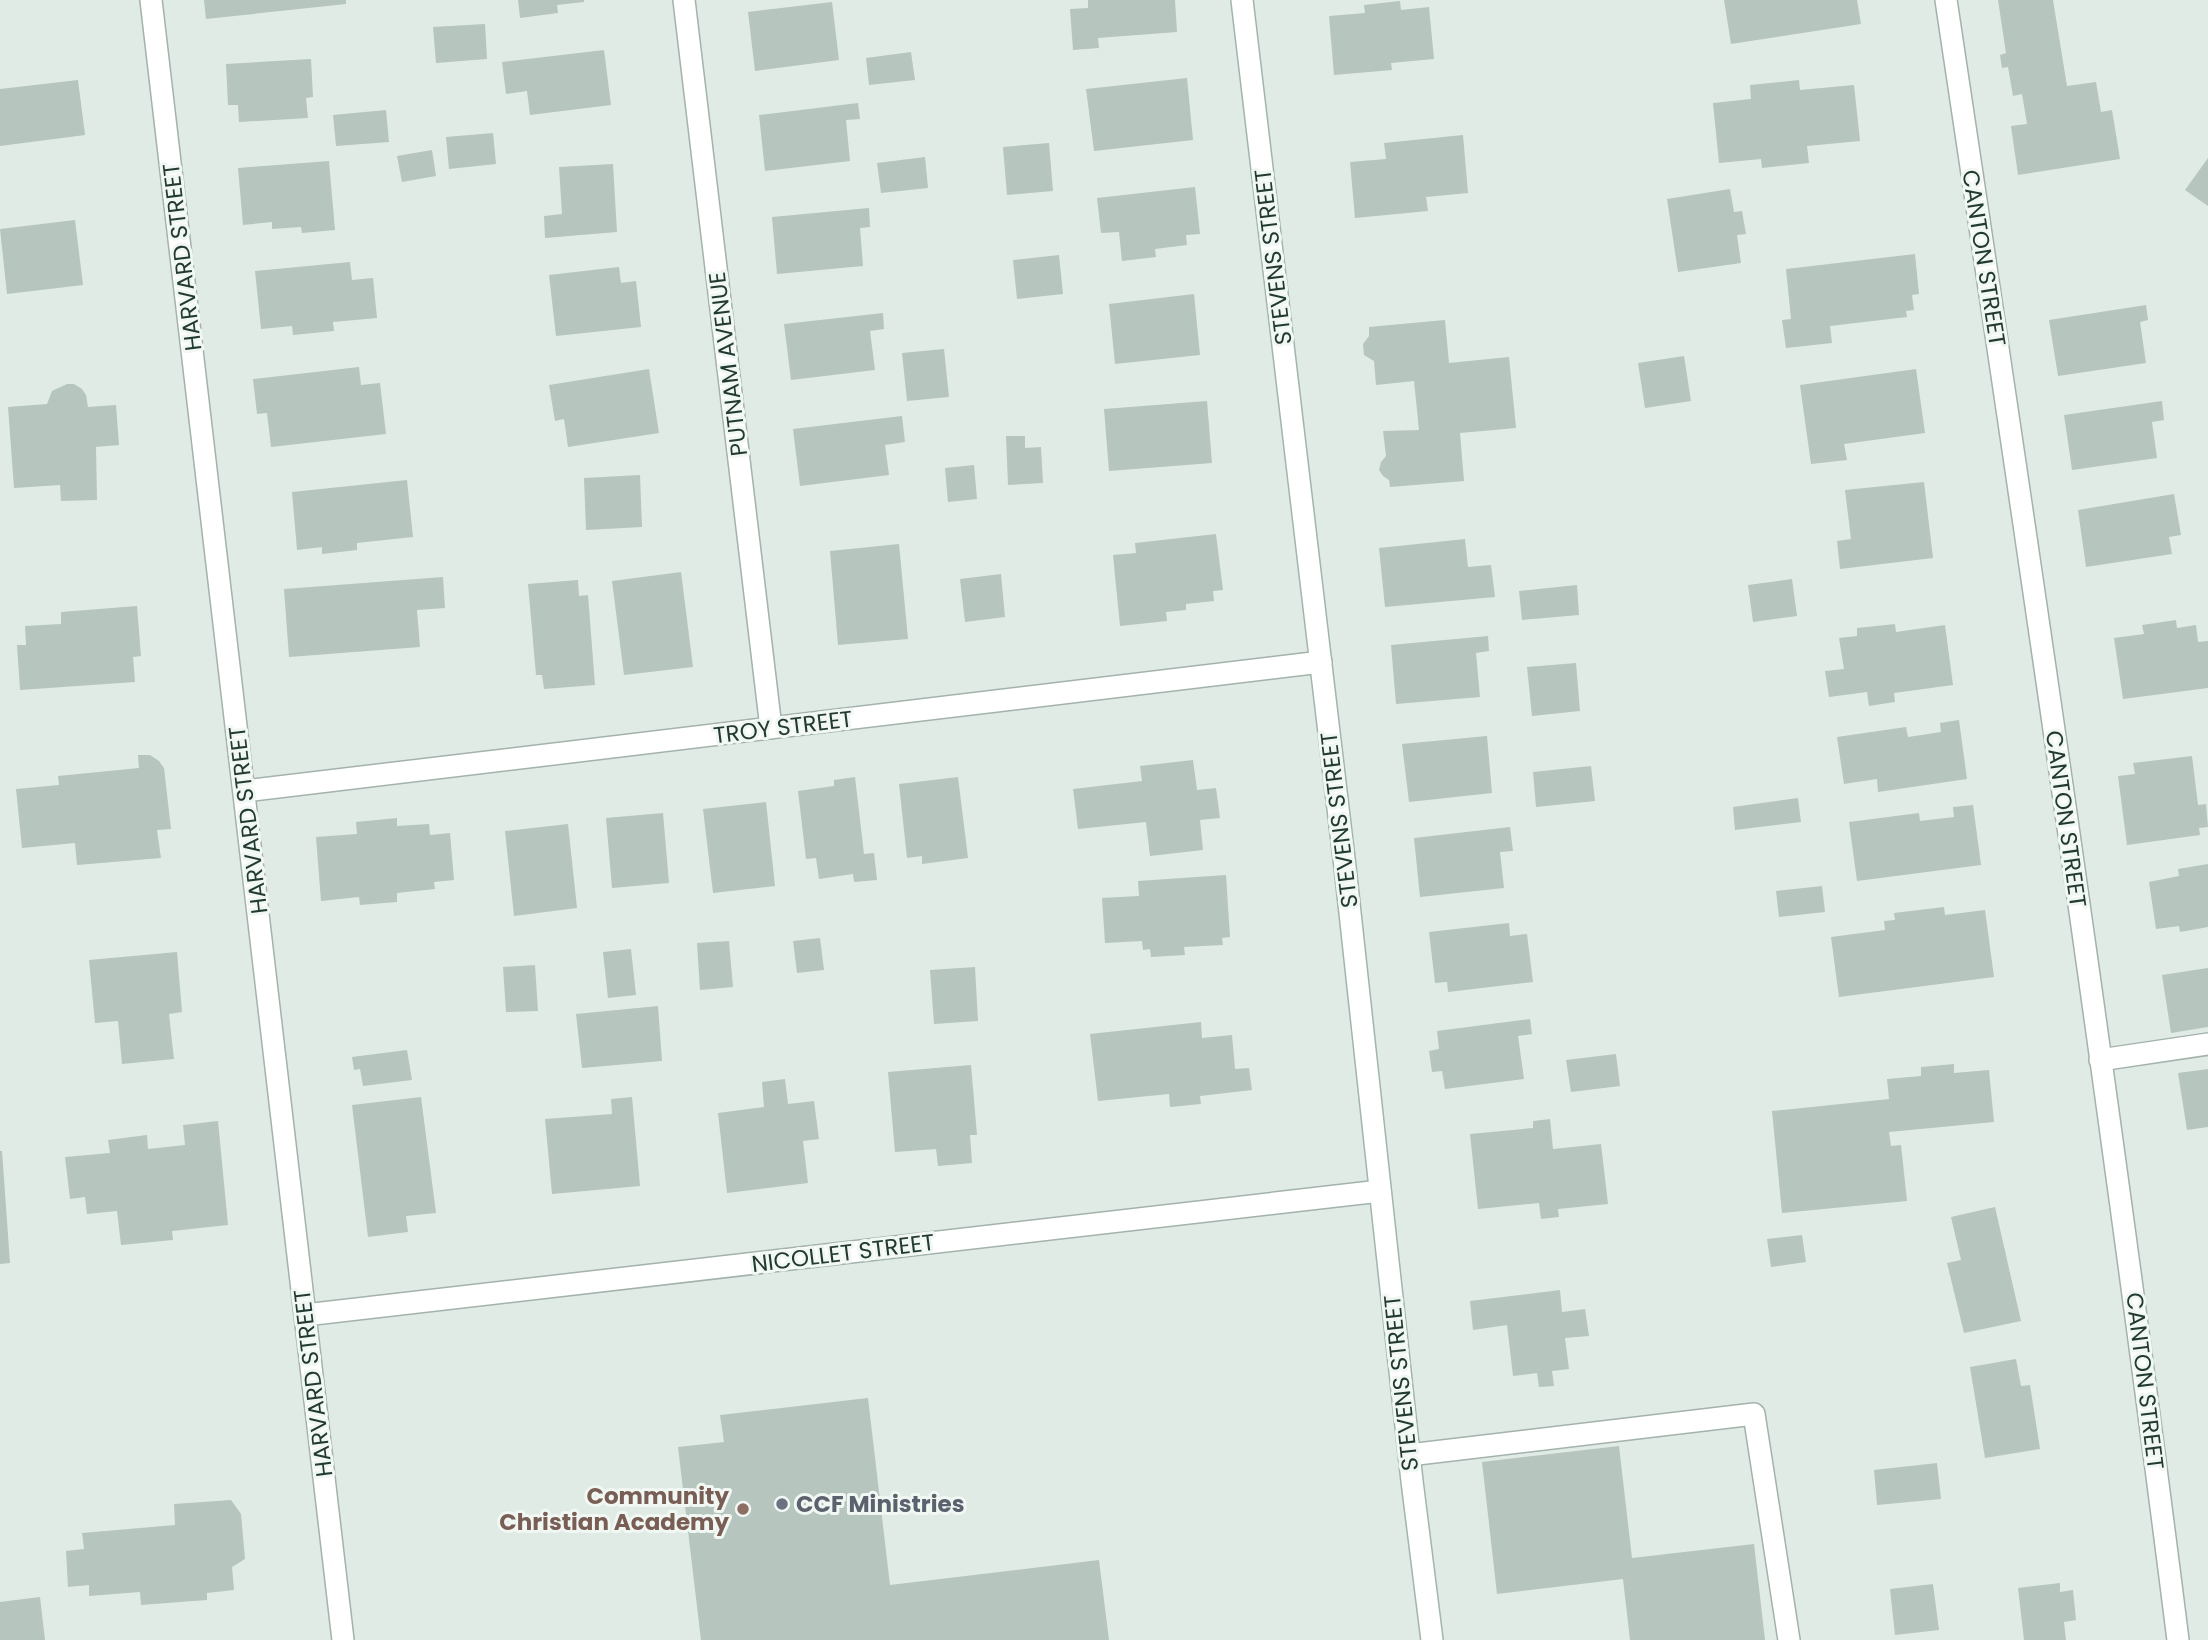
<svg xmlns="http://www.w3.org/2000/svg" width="2208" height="1640" viewBox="0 0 2208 1640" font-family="Poppins,sans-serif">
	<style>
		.building { fill: #b6c5be }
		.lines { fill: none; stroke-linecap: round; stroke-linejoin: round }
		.lane-casing { stroke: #a3b2ac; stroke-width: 24 }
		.street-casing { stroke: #a3b2ac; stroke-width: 24 }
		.secondary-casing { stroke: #a0b6ac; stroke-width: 24 }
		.lane { stroke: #fff; stroke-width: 21 }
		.street { stroke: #fff; stroke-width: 21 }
		.secondary { stroke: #fff; stroke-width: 21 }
		.worship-dot { fill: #6b7280; stroke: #f1f7f3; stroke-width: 2.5 }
		.education-dot { fill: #8d6e63; stroke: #f1f7f3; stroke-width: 2.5 }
		.labels { text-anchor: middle; stroke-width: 6; stroke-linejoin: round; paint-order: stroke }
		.street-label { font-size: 23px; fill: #223a32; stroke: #f1f7f3 }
		.education-label { font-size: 23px; font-weight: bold; fill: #785e54; stroke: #f1f7f3; text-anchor: end }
		.worship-label { font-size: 23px; font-weight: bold; fill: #5b616d; stroke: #f1f7f3; text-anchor: start }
	</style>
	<rect width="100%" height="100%" fill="#e0ebe5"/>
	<path class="building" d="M204,0h142v4l-140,15z
		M518,0h66v2l-27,3 1,8 -38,5z
		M1088,0h87l2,32 -79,6 1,10 -26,2 -3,-41 18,-1z
		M1724,0h133l4,24 -130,20z
		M1998,0h55l14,86 29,-4 5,30 11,-2 8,49 -102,16 -7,-49 16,-2 -5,-30 -9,2 -5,-29 -6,1 -2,-13 6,-2z
		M1400,1l1,9 28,-3 5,52 -43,4 1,7 -58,5 -5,-59 36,-3 -1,-8z
		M832,2l7,58 -84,11 -7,-59z
		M485,24l2,35 -51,4 -3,-36z
		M604,50l7,55 -81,10 -3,-24 -21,3 -4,-32z
		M911,52l4,28 -46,5 -3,-27z
		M311,59l2,38 -7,1 2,20 -69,4 -1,-17h-10l-2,-41z
		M1187,78l6,62 -99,11 -8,-62z
		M78,80l7,55 -85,11v-57z
		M1799,80l1,10 54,-5 6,56 -53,5 2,17 -47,5 -1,-9 -42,4 -6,-60 38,-4 -1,-14z
		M858,103l2,16 -14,1 4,41 -85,10 -6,-56z
		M386,110l3,32 -53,4 -3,-31z
		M493,133l3,31 -47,5 -3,-32z
		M1463,135l5,58 -42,4 2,14 -73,7 -5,-56 36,-3 -2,-16z
		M1049,143l4,48 -46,4 -4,-48z
		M432,150l4,26 -34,6 -5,-26z
		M925,157l3,31 -47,5 -4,-30z
		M2208,158v48l-23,-16z
		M329,161l6,69 -33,3 -1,-6 -29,2v-7l-29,3 -5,-57z
		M613,164l4,68 -72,6 -1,-22 18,-2 -3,-47z
		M1195,187l5,47 -14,1 1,10 -32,4 1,8 -34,4 -3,-29 -18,1 -4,-35z
		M1730,189l4,23 8,-1 4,23 -9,1 4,28 -63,9 -11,-73z
		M869,208l1,19 -10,1 3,38 -86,8 -5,-57z
		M75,220l8,65 -76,9 -7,-65z
		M1915,254l4,40 -7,1 2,15 -8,1 1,6 -77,9 2,17 -46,5 -4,-28 9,-1 -5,-50z
		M1059,255l4,39 -46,5 -4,-39z
		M350,262l2,18 21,-2 4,40 -44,4 1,9 -41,4 -1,-9 -31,3 -6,-58z
		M619,267l2,16 15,-2 5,46 -85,9 -7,-61z
		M1194,294l6,61 -85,9 -6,-60z
		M2146,305l2,15 -8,2 6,41 -88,13 -9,-56z
		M883,313l1,16 -14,2 5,39 -84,10 -7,-56z
		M1445,320l4,43 60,-6 7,71 -56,5 4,48 -74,6 -1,-7 -6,-4 -4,-6 2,-8 5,-6 -3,-25 36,-1 -5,-49 -38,4 -2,-24 -10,-6 -1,-11 6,-8v-9z
		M944,349l5,48 -42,4 -5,-48z
		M1684,356l7,45 -46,7 -7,-45z
		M359,367l2,18 19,-2 6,51 -115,13 -4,-34 -10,1 -4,-35z
		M649,369l10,64 -91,14 -4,-28 -9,2 -6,-36z
		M1916,369l9,64 -81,11 3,16 -36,4 -11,-79z
		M67,384h7l8,5 4,6 2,12 28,-2 3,40 -23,2 1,53 -36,1 -1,-16 -46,3 -6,-81 39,-3 5,-13z
		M1207,401l5,62 -103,8 -5,-62z
		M2162,401l2,19 -12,2 5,36 -85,12 -8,-55z
		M902,416l3,26 -20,3 4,30 -89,11 -7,-57z
		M1006,436h19v12l16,-1 2,36 -35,2z
		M974,465l3,34 -29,3 -3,-34z
		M640,475l2,52 -56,3 -2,-52z
		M407,480l6,57 -56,6v7l-35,4v-7l-25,3 -5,-58z
		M1924,482l9,76 -93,11 -3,-28 14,-2 -6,-49z
		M2174,494l7,41 -12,2 3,17 -86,13 -8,-57z
		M1216,534l7,56 -10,1 1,10 -28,3v6l-20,2 1,9 -47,5 -7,-71 23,-2 -1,-10z
		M1465,539l3,28 23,-2 4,32 -110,10 -6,-59z
		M899,544l9,95 -70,6 -8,-94z
		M681,572l12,95 -69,8 -12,-94z
		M1001,574l4,43 -40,5 -5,-43z
		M443,577l2,31 -28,2 3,37 -131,10 -5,-68z
		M1792,579l5,37 -44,6 -5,-37z
		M578,580l1,16 9,-1 7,90 -51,4 -2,-14h-6l-8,-91z
		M1577,585l2,30 -57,5 -3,-29z
		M137,606l4,50 -8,1 2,25 -115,8 -3,-45h9l-1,-19 36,-2v-12z
		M2176,620l1,8 19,-3 2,17 10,-1v47l-85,11 -9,-61 30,-4 -2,-9z
		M1895,624l1,8 49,-7 8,60 -59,8 1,9 -26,4 -2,-14 -38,5 -4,-26 19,-2 -5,-31 18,-2v-8z
		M1488,636l1,15 -13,2 4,44 -84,7 -5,-59z
		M1576,663l4,48 -48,5 -5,-49z
		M1959,720l8,59 -89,13 -1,-13 -33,5 -7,-47 69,-10 2,10 33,-5 -1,-9z
		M1487,736l5,57 -83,9 -7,-58z
		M138,755h12l9,6 5,7 7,61 -14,1 4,28 -84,7 -2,-22 -53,5 -6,-59 43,-4 -1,-9 81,-8z
		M2192,756l6,49 8,-1 2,23 -9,1 1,7 -73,10 -9,-69 17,-2 -2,-11z
		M1193,760l4,30 19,-2 4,30 -20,2 3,30 -53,6 -4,-34 -68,7 -5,-40 69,-8 -2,-15z
		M1591,766l4,35 -59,6 -3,-35z
		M855,777l9,77 10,-1 3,27 -23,2 -1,-8 -34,5 -3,-21 -10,1 -8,-68 36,-5v-6z
		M958,777l10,81 -46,6v-8l-15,2 -8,-74z
		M1798,798l3,24 -66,8 -2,-23z
		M766,802l9,84 -62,7 -10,-84z
		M1973,805l8,60 -124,16 -8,-59 70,-9 1,8 34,-4 -1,-10z
		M663,813l6,70 -57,5 -6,-70z
		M397,818v8l32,-2 1,11 20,-2 4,47 -20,2 1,7 -38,4v9l-37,3 -1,-8 -38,4 -5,-64 41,-3 -1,-12z
		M568,824l9,84 -63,8 -9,-85z
		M1510,827l3,24 -13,1 4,36 -84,9 -6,-59z
		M2208,864v63l-28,5 -1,-6 -23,3 -7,-47 30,-6 -1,-7z
		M1226,875l4,62 -8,1 1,7 -39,2 1,8 -34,2 -1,-8 -7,1 -1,-9 -37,2 -3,-45 37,-2 -1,-15z
		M1822,886l3,26 -46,5 -3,-26z
		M1944,907l1,8 40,-5 9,67 -155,20 -8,-60 54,-7 -1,-9 11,-1 -1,-7z
		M1509,923l1,13 17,-2 6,48 -85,10 -1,-10 -12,1 -6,-51z
		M820,938l4,32 -27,3 -4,-32z
		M729,941l4,46 -33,3 -3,-47z
		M631,949l5,46 -28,3 -5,-46z
		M177,952l5,60 -13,2 5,45 -52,5 -4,-43 -23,2 -6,-63z
		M535,965l3,46 -32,1 -3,-45z
		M975,967l3,54 -44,3 -4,-54z
		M2208,968v59l-37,6 -9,-58z
		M658,1006l4,55 -80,7 -6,-54z
		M1530,1019l2,15 -14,2 6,43 -79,10 -3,-18 -10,1 -3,-21 10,-2 -2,-18z
		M1201,1022l1,16 30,-3 3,34 14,-1 3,22 -52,6 1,8 -31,3 -1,-13 -71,7 -8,-67z
		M407,1050l5,30 -49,6 -3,-17 -6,1 -2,-13z
		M1616,1054l4,32 -49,6 -5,-32z
		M1954,1064v9l35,-3 5,52 -105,10 2,14 10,-1 6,56 -125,12 -10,-102 117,-12 -2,-20 34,-3v-9z
		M971,1065l6,70h-7l2,28 -34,3 -2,-17 -41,3 -7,-80z
		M2208,1069v58l-21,3 -9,-57z
		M785,1079l3,25 26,-3 5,38 -16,2 5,42 -81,10 -9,-80 46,-6 -2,-25z
		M421,1097l15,116 -30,3 2,16 -40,5 -16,-132z
		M632,1097l8,89 -88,8 -7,-75 67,-5 -1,-15z
		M1550,1119l3,30 48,-5 7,60 -50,5 1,8 -18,2 -2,-16 -61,6 -8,-75 63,-6v-7z
		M218,1121l10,104 -56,6 1,9 -52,5 -4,-34 -30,3 -2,-17 -15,2 -5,-42 45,-4 -2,-13 39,-5 1,14 37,-4 -2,-20z
		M0,1151h2l8,112 -10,1z
		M1995,1207l26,114 -57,12 -17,-70 14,-3 -10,-43z
		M1802,1235l4,27 -35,5 -4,-28z
		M1560,1290l2,22 23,-3 4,27 -24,2 4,31 -17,2 2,15 -15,1 -2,-14 -24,3 -6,-51 -34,5 -3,-29z
		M2016,1359l5,27 9,-1 10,64 -55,9 -15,-91z
		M868,1398l22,187 209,-25 10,80h-408l-23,-193 46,-5 -4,-27z
		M1619,1446l13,112 122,-14 11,96h-135l-7,-61 -126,15 -15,-132z
		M1937,1463l4,36 -64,6 -3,-35z
		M231,1500l10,14 4,45 -13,8 2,23 -27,3v7l-66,5 -1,-13 -51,4v-11l-21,2 -2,-36 18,-2 -2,-16 93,-8 -1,-21z
		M2060,1583v9l13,-2 3,30 -12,2 2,18h-42l-6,-52z
		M1933,1584l6,46 -44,5 -5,-46z
		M40,1597l5,43h-45v-38z"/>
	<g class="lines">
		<defs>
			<path id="lane" d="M2100,1060l108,-16
				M1409,1455l345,-41 35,226"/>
			<path id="street" d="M151,0l192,1640
				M684,0l87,728
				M1946,0c82,546 163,1092 232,1640
				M245,791l1076,-129
				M305,1315l1075,-124"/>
			<path id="secondary" d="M1242,0l103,867 67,614 20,159"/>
		</defs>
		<use href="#lane" class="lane-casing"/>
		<use href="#street" class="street-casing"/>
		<use href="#secondary" class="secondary-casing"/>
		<use href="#lane" class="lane"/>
		<use href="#street" class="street"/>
		<use href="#secondary" class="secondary"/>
	</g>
	<circle class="worship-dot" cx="782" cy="1504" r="7"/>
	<circle class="education-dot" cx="743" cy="1509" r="7"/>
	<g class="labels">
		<g class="street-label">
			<text transform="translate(182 257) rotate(-97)" y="8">HARVARD STREET</text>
			<text transform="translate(1273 257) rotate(-97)" y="8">STEVENS STREET</text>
			<text transform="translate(1984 258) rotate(81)" y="8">CANTON STREET</text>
			<text transform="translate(728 364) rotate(-97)" y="8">PUTNAM AVENUE</text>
			<text transform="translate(783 727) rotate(-7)" y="8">TROY STREET</text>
			<text transform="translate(2066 819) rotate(82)" y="8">CANTON STREET</text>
			<text transform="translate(248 820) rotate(-97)" y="8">HARVARD STREET</text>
			<text transform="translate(1339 820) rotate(-97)" y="8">STEVENS STREET</text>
			<text transform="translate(843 1253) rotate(-7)" y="8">NICOLLET STREET</text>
			<text transform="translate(2145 1381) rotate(83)" y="8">CANTON STREET</text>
			<text transform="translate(313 1383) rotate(-97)" y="8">HARVARD STREET</text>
			<text transform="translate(1401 1383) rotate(-96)" y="8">STEVENS STREET</text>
		</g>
		<g class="education-label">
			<text x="729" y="1504">Community<tspan x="729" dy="26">Christian Academy</tspan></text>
		</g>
		<g class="worship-label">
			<text x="796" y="1512">CCF Ministries</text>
		</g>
	</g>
</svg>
